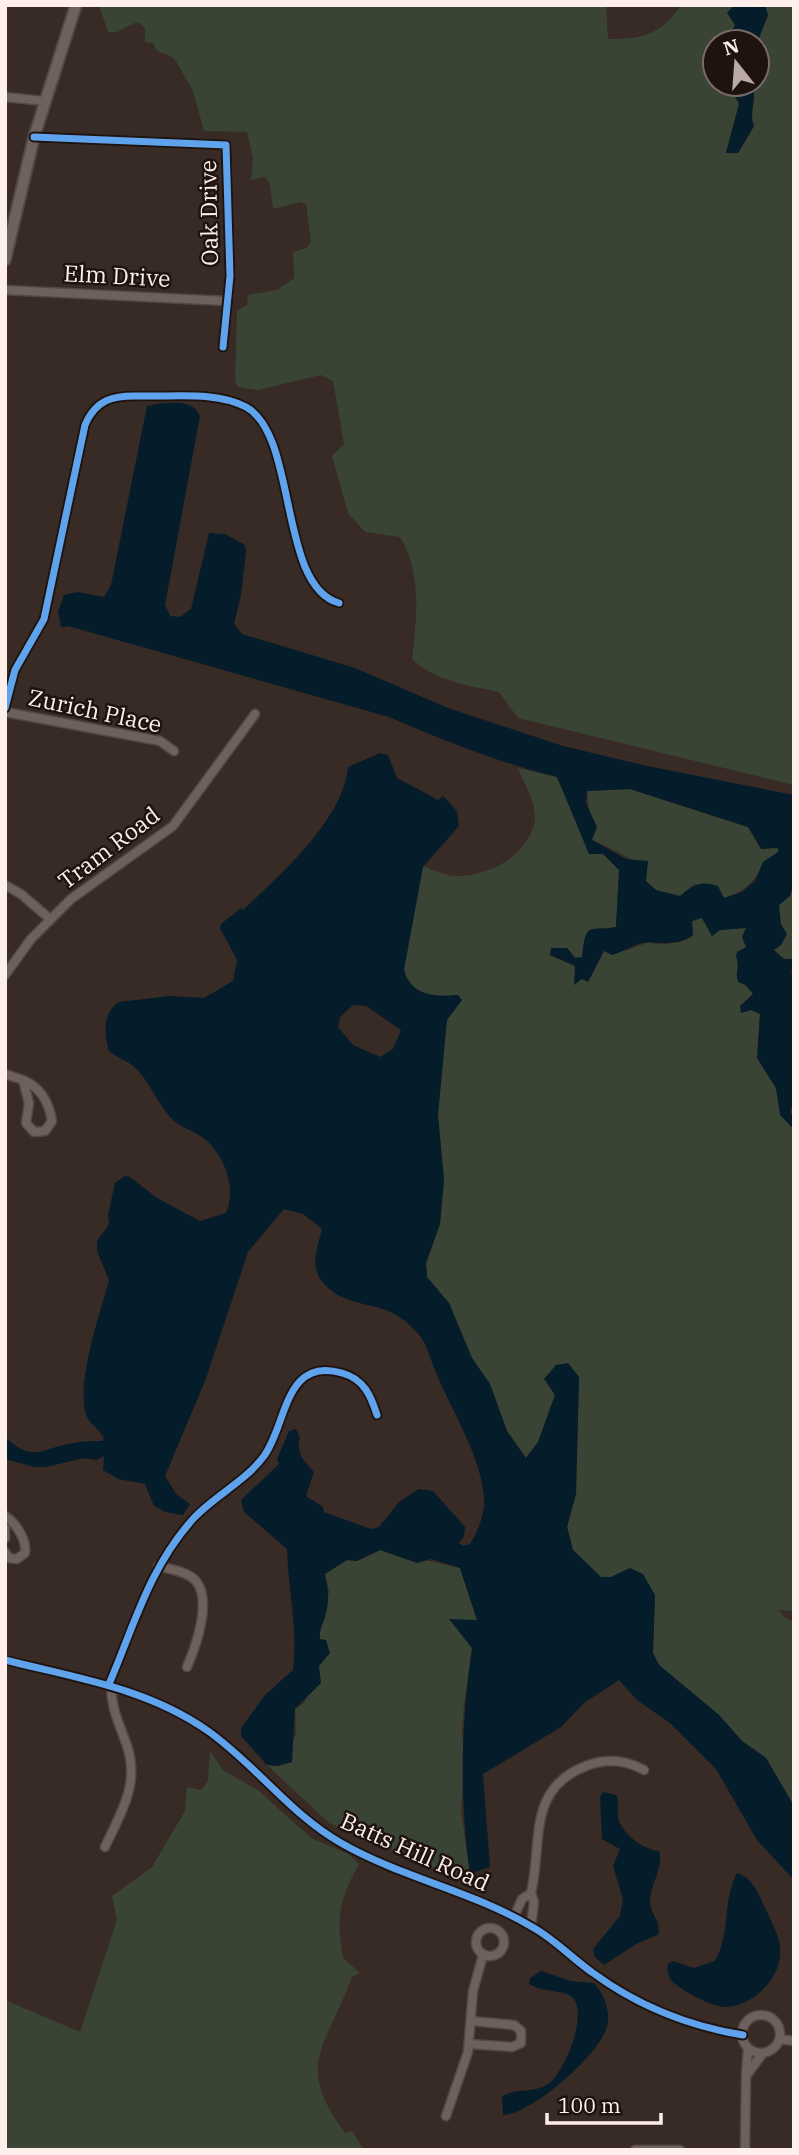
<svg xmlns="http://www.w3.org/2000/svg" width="799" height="2155" viewBox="0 0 799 2155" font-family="'IBM Plex Serif',serif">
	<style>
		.green { fill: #3a4435 }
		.water { fill: #051c2a; fill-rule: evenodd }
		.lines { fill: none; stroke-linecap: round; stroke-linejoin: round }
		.street-casing { stroke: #544843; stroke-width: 11 }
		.secondary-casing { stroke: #544843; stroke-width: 14 }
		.street { stroke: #6e615d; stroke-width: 8 }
		.secondary { stroke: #6e625c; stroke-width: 10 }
		.cycleway-casing { stroke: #1f130f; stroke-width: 11 }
		.cycleway { stroke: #60a3ed; stroke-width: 7 }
		.labels { text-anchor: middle; stroke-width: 5; stroke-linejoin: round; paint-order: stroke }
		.street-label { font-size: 23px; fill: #feefea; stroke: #1f130f }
	</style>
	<rect width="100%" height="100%" fill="#382a25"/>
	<path class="green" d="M99,5h507l2,34c34,0 53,-4 73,-34h53l1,20 -8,17h-12l-5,36 5,2v4l15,2 9,18 -13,48 12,1 16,-27c-6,-13 4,-28 -2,-42h5v-41l11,-27 -3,-11h29v780l-276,-67 -19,-26c-31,-7 -63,-10 -87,-33 5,-41 10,-86 -12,-122l-35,-5 -17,-19 -16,-57 12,-12 -11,-63 -12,-6 -63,15 -20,-3 -3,-6 2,-70 10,-6 1,-10 29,-5 17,-12 -1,-26 13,-4 5,-6 -5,-38 -5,-2 -28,7 -3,-25 -5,-7 -14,3 2,-21 -6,-27 -43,-1 -11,-40 -19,-33 -17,-7 -4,-8 -8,-1v-15l-8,-5 -20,10h-9z
		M518,768l39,9 23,51 39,42 -3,57c-25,5 -31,-8 -33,30l-7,1 -9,-10 -17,7 25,11 7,13 6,3 16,-31h21l24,-9c11,5 34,1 44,-7l-1,-14 10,-3 10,18 8,-6 27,-2 -1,19 -10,28 17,19 -13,12 2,6 9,-2 9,4 -3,44 19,30 4,27 14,14v482l-15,-1 5,7 9,4 1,6v179l-28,-48 -24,-17 -23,-26 -60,-50 -6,-12 2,-58 -25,-27 -19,9h-10l-28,-27 -6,-23 9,-33 3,-117 -24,18 -17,47 -12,16 -19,-27 -17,-47 -18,-26 -23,-55 -22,-26 -1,-13 14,-40 4,-44 -6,-65 6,-75 3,-20 10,-25c-18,2 -38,3 -50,-14 -11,-18 11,-93 16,-115 9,3 21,9 31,10 33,1 71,-18 80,-52 5,-16 -10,-41 -16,-56z
		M630,789l118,38 13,21h17v4c-26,18 -15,32 -54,46l-30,-14 -14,12 -24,-6 -10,-9v-12c-11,-9 -39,-23 -54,-29l-5,-49z
		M794,883v76c-10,1 -14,-3 -21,-9l8,-5 -2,-40z
		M380,1550l80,18 17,52h-27l22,28 -8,57 -2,29 3,18 -4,60 10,67 -5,4 -16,-5 -18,-11 -103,-44 -62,-58 11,1 18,-31 -1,-26 9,-6 15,-37v-39l6,-9 4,-27 -4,-17 22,-14 10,1z
		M210,1751l13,19 36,21 52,47 37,16 11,10c-20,36 -23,54 -16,94l17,15 -8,4c-26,71 -58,87 -7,156l7,-2 12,19h-359v-150l75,32 37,-112 -5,-24 40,-29 33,-56 2,-24 14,3 7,-9z"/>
	<path class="water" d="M734,5h31l3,10 -11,28 -30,-1 8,-17 -8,-12z
		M725,84h27c6,14 -4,29 2,42l-16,27h-12l13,-49 -9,-18z
		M156,404c16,-1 37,-5 44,12l-35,189 5,11 10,1 11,-8 18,-76 16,1 20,11 1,6 -5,44 -7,29 8,10 113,34 93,40 115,38 84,20 147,29v88l-4,13 -11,9 2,19 6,10 -6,11 -7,5 10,9h10v10l-4,2 4,3v127l-4,11 4,6v11l-14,-14 -4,-27 -19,-30 3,-44 -9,-4 -10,3 -1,-7 13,-12 -7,-9 -8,-3c-3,-9 2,-16 -2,-25l1,-5 9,-5 -4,-10 4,-9 -26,2 -8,6 -10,-18 -10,3 1,14c-17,14 -40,4 -54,9 -9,3 -17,8 -27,11l-8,-4 -16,31 -6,-3 -8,6 1,-19 -25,-11 1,-7h16l8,10 7,-1c4,-37 7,-25 34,-30l3,-57 -16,-16h-14l-32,-77c-57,-14 -115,-37 -168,-60l-321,-91 -7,1 -3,-15 6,-17 13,-3 27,5 7,-12 36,-179zM630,789l118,38 13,22 17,-1v4l-15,10 -8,19 -13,11 -18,6 -6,-12c-17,-6 -25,-1 -38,10l-24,-6 -10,-9 2,-20 -22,-2 -34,-19 5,-13 -11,-24 1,-12z
		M380,753l8,2 9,23 41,22 5,-4 14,15 2,15 -36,41 -19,103c7,26 31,27 54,25l4,5 -15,20 -9,95 6,65 -4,44 -14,39 1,14 22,26 23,55 18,26 17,47 19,27 12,-16 17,-47 -11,-16 12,-14 12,-2 11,14 -3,117 -9,33 6,23 28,27h10l19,-9 13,6 12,21 -2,58 6,12 60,50 23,26 24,17 28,48v74l-37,-40 -41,-71 -46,-46 -33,-23 -18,-20 -35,23 -23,24 -78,47 7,93 -20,7c-11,-77 -9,-149 2,-226l-23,-29 28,1 -17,-52 -29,-9 -14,4 -37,-13 -23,11 -10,-1 -22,14c3,14 5,28 0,42 -2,10 -6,12 -5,23l6,1 4,13 -11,13 2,17 -26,26 -3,53 -14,4 -11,-1 -26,-29v-8l24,-33 28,-25c5,-42 -5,-80 -6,-121l-43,-37 -3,-12 38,-36 -2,-5 12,-28 7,-2 4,9c-5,15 5,24 14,34l-8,24 17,11 1,5 47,17 8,-2 20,-25 20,-13 14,2 32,36 -1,9 -5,7 4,3 7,-2c8,-13 15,-30 14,-45 -2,-41 -31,-86 -47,-124 -6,-12 -9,-29 -17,-39 -4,-5 -10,-11 -15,-15 -26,-22 -62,-11 -84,-41 -11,-15 -3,-35 1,-51l-19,-15 -19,-5 -36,43 -43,129 -40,95 11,18 14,10 -7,11 -18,-3 -11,-6 -9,-22 -27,-5 -15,-9 1,-14 -7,4 -13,-2 -38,9h-12l-29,-8v-22c29,27 36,11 68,6 9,-2 19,-2 29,-2l2,-3c-4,-8 -13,-13 -17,-21 -13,-30 14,-106 22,-137l-12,-29v-10l12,-17 -1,-9 7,-32 10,-7 5,1 27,21 43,23 26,-8c11,-25 -2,-60 -24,-76 -10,-7 -25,-11 -32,-20 -14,-16 -21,-38 -38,-52 -7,-5 -16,-8 -23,-14 -5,-17 -7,-38 10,-49l51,-6 34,2 29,-17 4,-21 -17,-32 1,-4 20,-16 2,2c39,-37 100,-90 105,-143zM353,1005l13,1 35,24 -8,19 -13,8 -27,-12 -15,-18 2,-10z
		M603,1792l13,3c4,7 1,13 2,22 3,16 25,33 41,34 5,17 -9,33 -9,51 0,12 12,20 8,33l-20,8 -34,22 -9,-8 -2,-8 27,-33 3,-17 -10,-33 7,-17 -18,-10 -2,-42z
		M737,1873c18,5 23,26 31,41 5,12 12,23 12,35 2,29 -26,56 -53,58 -14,1 -42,-15 -53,-24 -6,-5 -7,-12 -6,-19l5,-3 21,7 21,-7c16,-28 7,-59 22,-88z
		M541,1971l30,10 23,2c10,11 17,28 13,44 -7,27 -76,88 -104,88l-1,-18c13,-10 31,-3 46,-13 16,-10 39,-67 26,-85 -7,-10 -32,-6 -45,-15l1,-6z"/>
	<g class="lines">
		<defs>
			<path id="street" d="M5,97l39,4
				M34,137l192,8 4,131 -7,71
				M5,290l221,11
				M5,708l10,-38 29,-51 41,-194c11,-26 29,-30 55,-29 34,1 76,-5 106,11 52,28 32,179 93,196
				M5,712l155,29 14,10
				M5,885l16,9 29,25
				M5,975l26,-36 40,-40 102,-73 82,-112
				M5,1074l18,6
				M23,1080c17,7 26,22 29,41l-7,10 -11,1 -8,-9 3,-20z
				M5,1516c11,7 22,24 20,37l-8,6 -8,-1 -4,-6
				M5,1528v10
				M158,1566c11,3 28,5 37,14 18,19 1,66 -8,87
				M5,1660c71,18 142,28 203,71 48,34 82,83 133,112 61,35 134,49 193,85 21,12 39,31 59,45 45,33 95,53 150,62
				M109,1684c25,-58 40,-116 84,-165 21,-23 52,-37 71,-63 23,-31 20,-100 78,-83 22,6 29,23 35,42
				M105,1847c16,-35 36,-64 21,-104 -7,-20 -15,-35 -15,-58
				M531,1893c12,-50 -5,-104 55,-127 20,-8 40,-6 58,4
				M514,1917l8,-18 9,-6 3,9 -3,24
				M476 1942a14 14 0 1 1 28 0a14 14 0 1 1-28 0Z
				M742 2034a19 19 0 1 1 38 0a19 19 0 1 1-38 0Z
				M780,2039l14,2
				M470,2044l42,3 9,-4v-12l-7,-6 -43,-4
				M748,2048l-2,28 17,-23
				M446,2116l22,-64 5,-61 10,-36
				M635,2150h45
				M745,2150l1,-74"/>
			<path id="secondary" d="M5,260l29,-123 42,-132"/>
		</defs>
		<use href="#street" class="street-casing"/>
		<use href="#secondary" class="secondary-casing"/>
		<use href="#street" class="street"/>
		<use href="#secondary" class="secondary"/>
		<defs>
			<path id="cycleway" d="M34,137l192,8 4,131 -7,71
				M5,708l10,-38 29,-51 41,-194c11,-26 29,-30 55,-29 34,1 76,-5 106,11 52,28 32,179 93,196
				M5,1660c71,18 142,28 203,71 48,34 82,83 133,112 61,35 134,49 193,85 21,12 39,31 59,45 45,33 95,53 150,62
				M109,1684c25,-58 40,-116 84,-165 21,-23 52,-37 71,-63 23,-31 20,-100 78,-83 22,6 29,23 35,42"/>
		</defs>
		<use href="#cycleway" class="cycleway-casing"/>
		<use href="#cycleway" class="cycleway"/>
	</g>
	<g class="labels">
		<g class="street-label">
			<text transform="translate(209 213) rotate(-91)" y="8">Oak Drive</text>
			<text transform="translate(117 276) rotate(3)" y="8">Elm Drive</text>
			<text transform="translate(95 711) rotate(12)" y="8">Zurich Place</text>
			<text transform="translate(109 848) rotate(-37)" y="8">Tram Road</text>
			<text transform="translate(415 1852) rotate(24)" y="8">Batts Hill Road</text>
		</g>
	</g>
	<rect width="799" height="2155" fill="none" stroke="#feefea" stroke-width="14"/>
	<g transform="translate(736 63) rotate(343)"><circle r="33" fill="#1f130f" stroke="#786b67" stroke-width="2"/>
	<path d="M0-5L12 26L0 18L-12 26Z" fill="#b9aaa5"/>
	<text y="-10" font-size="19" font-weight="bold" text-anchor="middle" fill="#feefea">N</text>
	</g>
	<path d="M547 2113v10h114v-10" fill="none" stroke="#feefea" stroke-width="3.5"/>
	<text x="558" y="2113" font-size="21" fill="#feefea" stroke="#1f130f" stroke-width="5" paint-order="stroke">100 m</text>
</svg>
